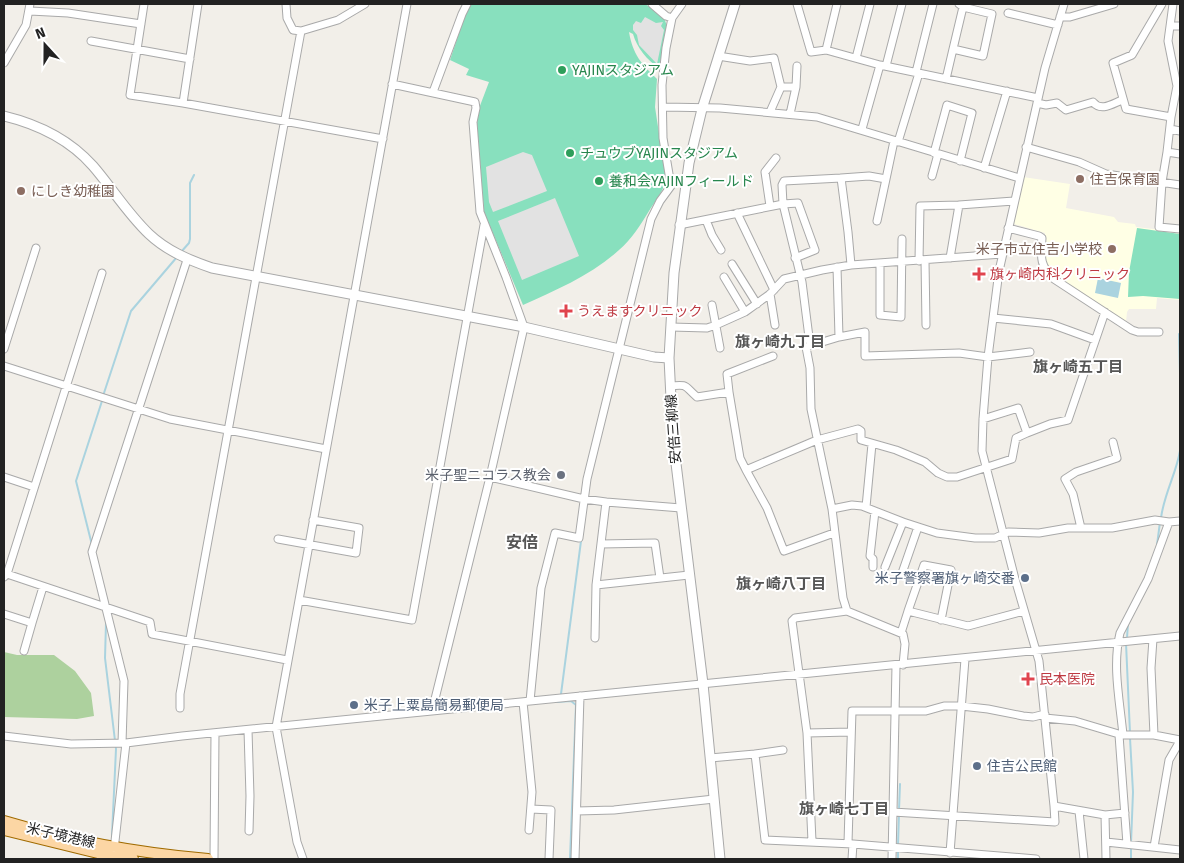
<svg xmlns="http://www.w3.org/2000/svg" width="1184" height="863" viewBox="0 0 1184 863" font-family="'Fira Sans','Noto Sans JP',sans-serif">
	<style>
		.education { fill: #ffffe5 }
		.forest { fill: #add19e }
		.pitch { fill: #88e0be }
		.parking { fill: #e2e2e2 }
		.water { fill: #aad3df }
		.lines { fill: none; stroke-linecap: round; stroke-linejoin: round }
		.stream { stroke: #aad3df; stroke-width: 2 }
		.minor-casing { stroke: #a9a9a9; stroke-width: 9 }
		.tertiary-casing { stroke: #a9a9a9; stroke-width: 11 }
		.primary-casing { stroke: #a06b00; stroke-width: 12 }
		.minor { stroke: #fff; stroke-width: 7 }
		.tertiary { stroke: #fff; stroke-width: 9 }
		.primary { stroke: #fcd6a4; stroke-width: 10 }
		.leisure-dot { fill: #2e9e5b; stroke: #fff; stroke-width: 2 }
		.education-dot { fill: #8d6e63; stroke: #fff; stroke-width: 2 }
		.health-dot { fill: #e0444e; stroke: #fff; stroke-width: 2 }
		.worship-dot { fill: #6b7280; stroke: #fff; stroke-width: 2 }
		.service-dot { fill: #5c6f8a; stroke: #fff; stroke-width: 2 }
		.labels { text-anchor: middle; stroke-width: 4; stroke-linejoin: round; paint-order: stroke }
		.leisure-label { font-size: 14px; fill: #27864d; stroke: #fff; text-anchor: start }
		.education-label { font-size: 14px; fill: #785e54; stroke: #fff; text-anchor: start }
		.health-label { font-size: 14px; fill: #be3a42; stroke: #fff; text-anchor: start }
		.street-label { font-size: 14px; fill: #222; stroke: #fff }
		.worship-label { font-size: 14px; fill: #5b616d; stroke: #fff; text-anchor: end }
		.service-label { font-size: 14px; fill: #4e5e75; stroke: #fff; text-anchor: start }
		.neighbourhood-label { font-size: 15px; font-weight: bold; fill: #555; stroke: #fff }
		.quarter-label { font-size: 16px; font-weight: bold; fill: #555; stroke: #fff }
	</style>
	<rect width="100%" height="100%" fill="#f2efe9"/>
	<path class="education" d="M1023,177l47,7 -4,24 48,9 4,5 17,2 1,3 44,5v68l-23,-2 -1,11h-27l-2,3 -1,10 -69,-44 -5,-5 -8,-14 1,-26 -31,-9 -1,-3z"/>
	<path class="forest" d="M4,652l13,3h37l21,16 16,22 3,23 -17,3 -73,-2z"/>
	<path class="pitch" d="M471,4h174l18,11 4,11 -8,42c-12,-8 -22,-20 -26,-34l-4,-2c4,23 12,31 28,47l-2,28 11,73c-3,12 -11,21 -17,31 -8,13 -18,29 -30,39 -27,25 -63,40 -96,55l-39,-93 -7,-88 1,-13 11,-29 -23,-7 3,-6 -19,-9 15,-45z
		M1137,228l43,6v65l-37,-3 -15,1 1,-25z"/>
	<path class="parking" d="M645,17l11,6 7,-1 -2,4 3,4 -7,34 -18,-19 -2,-10 -4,-5v-5l3,-4 5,2z
		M523,152l9,3 15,36 -54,21 -4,-10 -3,-35z
		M555,198l24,58 -57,24 -24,-59z"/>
	<path class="water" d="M1098,278l23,5 -3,15 -23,-5z"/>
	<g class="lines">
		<path class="stream" d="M181,252l8,-9 1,-4v-56l4,-8
			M1179,334l1,39
			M103,396l28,-85 46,-54
			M1161,518c3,-24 15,-44 19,-67
			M92,545l-16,-64 26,-80
			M1157,545l3,-23
			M106,623l-1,35 11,91 -4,86
			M1127,638l1,-15
			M1126,643l4,90
			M561,694l20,-153
			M557,702l14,-1 5,4 -6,154
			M1130,738l3,54 -2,51
			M899,810l1,-26
			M898,845l1,-31
			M898,859v-10
			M1131,859v-11"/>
		<defs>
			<path id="minor" d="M144,4l-14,91 53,8 200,36
				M652,4l14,12 6,2
				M797,4l14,48 15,-2 54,15 158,33
				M1064,4l-19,64 -46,203 -11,86 -5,62 -1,32 33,128 24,82 15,145 51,9 1,44
				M1162,4l-30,51 -19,8 13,46 45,8
				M30,11l38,2 73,11
				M1008,13l50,12
				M1060,17h10l44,-13
				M1171,26h9
				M301,31l37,-11 27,-16
				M91,41l99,18
				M953,49l10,-42
				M826,50l11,-46
				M718,56l32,5 24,-3 7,29
				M856,58l14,-54
				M4,63l22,-38 4,-21
				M886,66l16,-62
				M916,72l17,-68
				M946,79l7,-30 30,7 9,-42 -29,-7 -4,-3
				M392,84l83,18 1,6 -3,14 7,90 26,65 18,50 -34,150 -58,234
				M433,92l29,-78 5,-10
				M183,103l15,-99
				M1037,103l9,2 11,-2 9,7 27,-8c8,10 19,2 29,-2
				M663,107l57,1 97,9 202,61
				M770,112l11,-25h15
				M790,114l6,-27 1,-21
				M862,129l18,-64
				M1170,129l10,2
				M898,142l21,-69
				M1026,147l53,15 27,12 74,11
				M1167,152l4,-35 6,-31 -9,-45 5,-37
				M934,153l13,-48 25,8 -12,48
				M1180,154l-13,-2 -5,30 -3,45 21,2
				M984,168l23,-77
				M932,176l6,-22
				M886,179l8,-38
				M671,186l-8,-48 -1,-53 4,-37 6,-30 10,-14
				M770,206l-5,-34 11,-14
				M737,213l37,77
				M706,220l6,15 9,15
				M679,225l104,-21 19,78 8,63
				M1008,228l31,8 3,2c-1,19 -3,27 12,41l78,51 6,2h21
				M795,258l20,-8 -17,-47 -15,1 -1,-19 2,-4 57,-3
				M950,258l9,-53 55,-4
				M925,260l1,65
				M919,261l1,-55 39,-1
				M880,263v52l21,2 1,-78
				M732,264l25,40
				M851,265l-3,-33 -7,-54 28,-2 17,3 -9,42
				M837,267l2,70
				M724,277l21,35
				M770,294l5,31
				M712,305l8,43
				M993,318l58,6 44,16
				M671,327l36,1 9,-3 29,-13 25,-18 14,-15 38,-9 29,-5 151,-11
				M4,349l32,-101
				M4,366l166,53 156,30
				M670,386c19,-2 14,0 27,11l32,-5 11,66 6,12 71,-30 41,-11 3,2v9l35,10 29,12 13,11 9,4h10l55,-18 4,-21 11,-5
				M729,392l-2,-18 46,-18
				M983,419l35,-11 9,25 23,-9 18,-4 37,-108
				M746,470l21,38 17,43 50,-18
				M4,477l30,10
				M490,477l94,22 22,3 -10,83 -1,53
				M606,502l75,6
				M866,507l6,-63
				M832,509l-21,-100 -1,-41 -4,-21 33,-10 26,-5v24l94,-3 29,4 42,-5
				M1081,528l-8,-34 -8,-15 11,-7 41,-14 -4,-16
				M278,539l78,14 3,-25 -46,-8
				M601,544l54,-1 5,35
				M873,567v-8l-3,-3 5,-45
				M885,567l18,-45
				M4,573l146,49 2,12 135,26
				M901,576l17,-49
				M4,577l3,-3 95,-301
				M596,585l93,-10
				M299,600l113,20 72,-395
				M908,611l16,-46 27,5 -10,50
				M4,614l28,9 11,-36
				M901,633l7,-22 60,15 56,-15
				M1153,639l-2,29 3,67 26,5
				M24,651l8,-28
				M903,665l2,-21 -2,-10 -56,-23 -4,-13 -11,-89 20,-4 10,1 41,16 34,11 38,5h20l13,-6 31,1 29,-5h44l43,-8 14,2 11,-1
				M530,701l11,-113 14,-55 24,5 8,-59 64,-260 9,-18 11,-15
				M523,702l9,90 -3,38
				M180,708v-14l121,-663 -8,-1 -6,-12 -1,-14
				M1045,718l30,3 47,14
				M248,730l2,66 -1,35
				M807,733l-15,-112 3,-3 52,-7
				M1119,735l8,109
				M1154,735h-31c-3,-33 -11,-69 -3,-102l28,-54 21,-57
				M4,736l67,8 55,-1 56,-7 998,-100
				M122,743l2,-62 -32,-129 95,-292
				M755,754l28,-4
				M710,758l45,-4 10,86 88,4 183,15
				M531,809l20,1 -2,49
				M577,811l37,-1 100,-11
				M1079,811l5,48
				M893,812l162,10 -1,-16
				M1105,815l20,-2
				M812,841l-5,-108 44,-1
				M1106,842l74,8
				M848,843l4,-132h74l18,-5h17l27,3 35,7 10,1 12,-3
				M1154,847l15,-87 11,-19
				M114,850l12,-107
				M950,853l15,-194
				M214,859l1,-126
				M303,859l-6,-17 -21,-115 131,-723
				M575,859l5,-163
				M852,859l1,-15
				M892,859l4,-193"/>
			<path id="tertiary" d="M4,116c33,8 66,24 89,50 19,22 34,47 56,68 18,17 40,26 63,34l312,59 130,30 15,1
				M720,859l-17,-175 -30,-245 -4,-81 5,-85 15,-110 13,-54 33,-105"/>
			<path id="primary" d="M4,821c67,20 134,32 204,38
				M4,830l110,27 19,2"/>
		</defs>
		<use href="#minor" class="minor-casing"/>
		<use href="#tertiary" class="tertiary-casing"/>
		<use href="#primary" class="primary-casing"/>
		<use href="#minor" class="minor"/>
		<use href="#tertiary" class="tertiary"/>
		<use href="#primary" class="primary"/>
	</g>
	<g class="leisure-dot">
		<circle cx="562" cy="70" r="5"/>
		<circle cx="570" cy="153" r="5"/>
		<circle cx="599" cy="181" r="5"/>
	</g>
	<g class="education-dot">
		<circle cx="1080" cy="179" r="5"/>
		<circle cx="21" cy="191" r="5"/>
		<circle cx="1112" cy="249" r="5"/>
	</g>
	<g class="health-dot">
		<path d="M976.5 266.5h5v5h5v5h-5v5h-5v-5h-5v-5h5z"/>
		<path d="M563.5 303.5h5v5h5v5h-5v5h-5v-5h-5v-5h5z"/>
		<path d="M1025.5 671.5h5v5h5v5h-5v5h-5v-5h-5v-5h5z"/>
	</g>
	<circle class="worship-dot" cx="561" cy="475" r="5"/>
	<g class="service-dot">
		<circle cx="1025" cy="578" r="5"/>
		<circle cx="354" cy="705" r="5"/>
		<circle cx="977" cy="766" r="5"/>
	</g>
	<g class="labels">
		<g class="leisure-label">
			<text x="572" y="75">YAJINスタジアム</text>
			<text x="580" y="158">チュウブYAJINスタジアム</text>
			<text x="609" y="186">養和会YAJINフィールド</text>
		</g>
		<g class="education-label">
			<text x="1090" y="184">住吉保育園</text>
			<text x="31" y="196">にしき幼稚園</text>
			<text x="1102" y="254" text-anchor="end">米子市立住吉小学校</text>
		</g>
		<g class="health-label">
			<text x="990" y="279">旗ヶ崎内科クリニック</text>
			<text x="577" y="316">うえますクリニック</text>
			<text x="1039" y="684">民本医院</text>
		</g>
		<g class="street-label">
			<text transform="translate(673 429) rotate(-94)" y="5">安倍三柳線</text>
			<text transform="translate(61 835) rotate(13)" y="5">米子境港線</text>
		</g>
		<g class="worship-label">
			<text x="551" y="480">米子聖ニコラス教会</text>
		</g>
		<g class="service-label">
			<text x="1015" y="583" text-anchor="end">米子警察署旗ヶ崎交番</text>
			<text x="364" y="710">米子上粟島簡易郵便局</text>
			<text x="987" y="771">住吉公民館</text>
		</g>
		<g class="neighbourhood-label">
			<text x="780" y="347">旗ヶ崎九丁目</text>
			<text x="1078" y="372">旗ヶ崎五丁目</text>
			<text x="781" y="589">旗ヶ崎八丁目</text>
			<text x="844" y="814">旗ヶ崎七丁目</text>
		</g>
		<g class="quarter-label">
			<text x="522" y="548">安倍</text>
		</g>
	</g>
	<rect width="1184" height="863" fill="none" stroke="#222222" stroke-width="10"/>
	<g transform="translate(45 45) rotate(339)" stroke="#ffffff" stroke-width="4" paint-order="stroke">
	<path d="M0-4L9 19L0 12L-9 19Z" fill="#222222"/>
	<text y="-8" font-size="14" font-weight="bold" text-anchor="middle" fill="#222222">N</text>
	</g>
</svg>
